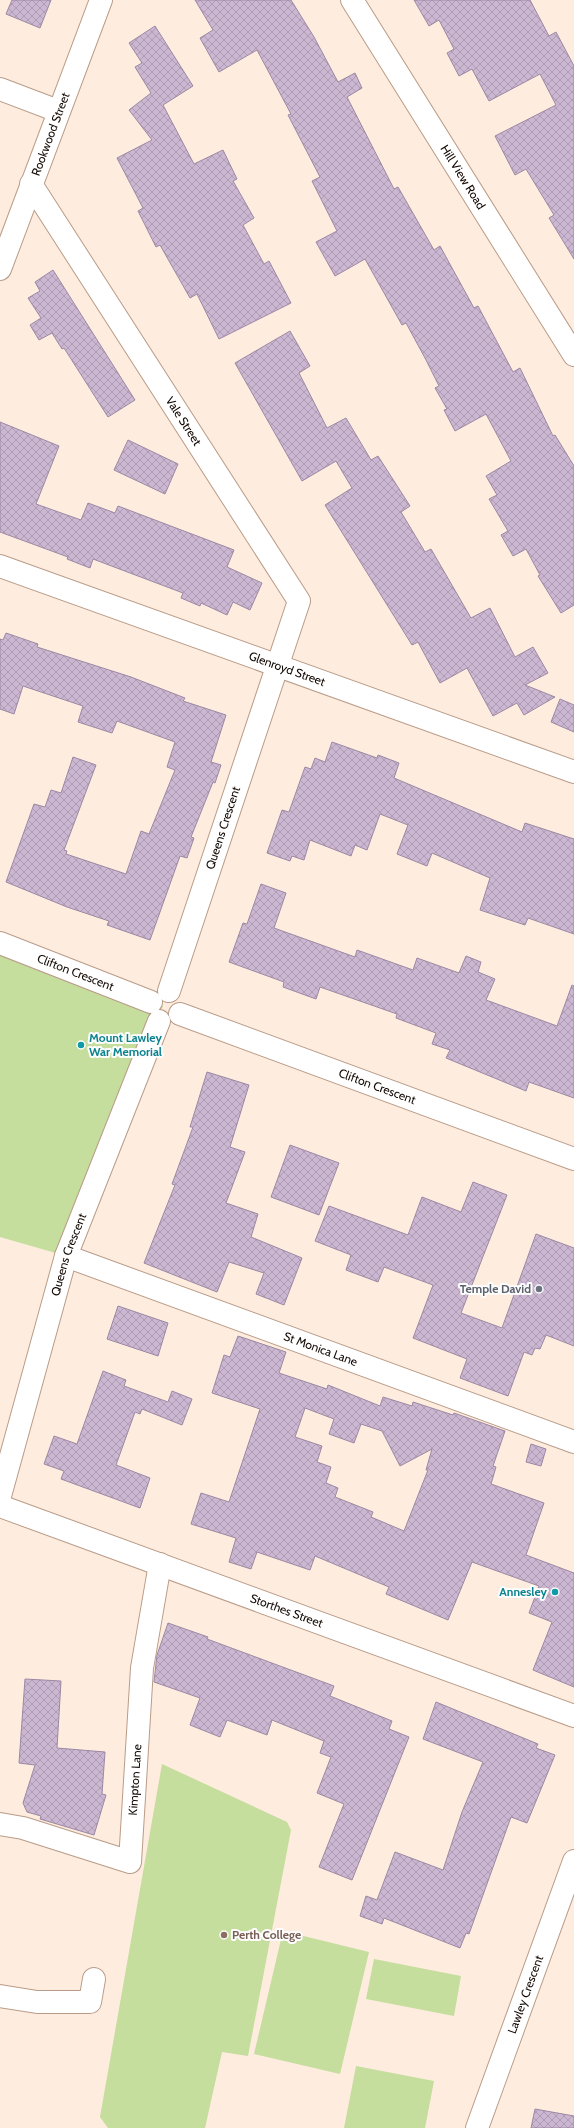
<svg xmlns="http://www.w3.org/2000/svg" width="574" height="2128" viewBox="0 0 574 2128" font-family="Cabin,sans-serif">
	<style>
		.park { fill: #c5dd9d }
		.building { fill: url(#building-cross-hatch); stroke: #9b88a3; fill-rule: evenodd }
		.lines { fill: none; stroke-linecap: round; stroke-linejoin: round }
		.minor-casing { stroke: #b99c88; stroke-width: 24 }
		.minor { stroke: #fff; stroke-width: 22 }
		.culture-dot { fill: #0f9aa8; stroke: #fdfdfd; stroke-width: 1.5 }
		.worship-dot { fill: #6b7280; stroke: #fdfdfd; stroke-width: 1.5 }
		.education-dot { fill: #8d6e63; stroke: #fdfdfd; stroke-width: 1.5 }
		.labels { text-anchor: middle; stroke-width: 4; stroke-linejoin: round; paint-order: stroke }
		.street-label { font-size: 12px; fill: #130904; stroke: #fdfdfd }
		.culture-label { font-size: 12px; font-weight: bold; fill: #0d838f; stroke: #fdfdfd; text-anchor: start }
		.worship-label { font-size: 12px; font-weight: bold; fill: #5b616d; stroke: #fdfdfd; text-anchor: end }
		.education-label { font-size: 12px; font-weight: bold; fill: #785e54; stroke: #fdfdfd; text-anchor: start }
	</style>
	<defs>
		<pattern id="building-cross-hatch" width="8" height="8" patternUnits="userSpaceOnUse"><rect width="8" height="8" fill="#ccb7d3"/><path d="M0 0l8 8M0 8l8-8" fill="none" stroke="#ae9cb4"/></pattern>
	</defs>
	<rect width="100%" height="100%" fill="#feecdf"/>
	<path class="park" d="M0,943l163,63 -97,250 -66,-19z
		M162,1764l125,58 4,8 -43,226 -26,-4 -17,76h-97l-8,-11z
		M283,1931l86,21 -29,122 -86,-20z
		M374,1959l87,17 -7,40 -88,-17z
		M356,2066l78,15 -9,47h-81z"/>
	<path class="building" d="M12,0h39l-11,28 -34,-14z
		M195,0h96l23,37 24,45 17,-9 7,15 -15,9 47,92 4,-2 36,63 6,-4 34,62 4,-2 35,66 7,-4 33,68 2,-1 19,31v139l-13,8 -23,-37 2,-1 -14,-26 -13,7 -12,-21 7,-4 -19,-32 8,-4 -11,-19 25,-15 -25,-47 -31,17 -11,-21 3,-1 -12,-21 4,-2 -14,-28 -19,-35 -4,2 -37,-66 -30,17 -19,-34 21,-11 -25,-50 8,-4 -32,-62 3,-1 -34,-64 -38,22 -19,-34 13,-8z
		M414,0h116l19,36 7,-4 18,34v193l-25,-41 5,-3 -28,-46 -11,6 -20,-39 61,-31 -16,-31 -51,27 -17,-32 -13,7 -12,-23 7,-4 -15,-29 -10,6z
		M155,26l38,60 -30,19 31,59 29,-14 14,29 -4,2 21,37 -11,7 21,39 5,-3 22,42 -72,36 -22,-45 -7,4 -30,-53 -4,2 -18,-36 5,-3 -26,-50 35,-18 -23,-30 22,-17 -16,-26 7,-4 -13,-20z
		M53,270l82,130 -27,17 -44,-69 -2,1 -10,-16 -13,7 -9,-15 11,-7 -13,-20 12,-7 -5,-9z
		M290,331l20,35 -11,7 28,55 19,-10 25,42 7,-4 32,50 -9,6 24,40 6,-3 40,69 19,-10 25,49 18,-10 15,26 -23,12 30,12 -31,18 -7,-12 -24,13 -26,-48 -27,15 -22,-41 -6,3 -87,-140 27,-17 -16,-27 -34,20 -67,-118z
		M0,422l59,24 -23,58 45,16 7,-17 27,10 3,-7 116,44 -7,17 35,16 -12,27 -17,-8 -6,13 -26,-12 -1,3 -19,-8 2,-5 -90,-34 -3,9 -23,-9 1,-2 -68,-25z
		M128,440l50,24 -13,30 -51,-24z
		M6,633l32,11 -1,3 94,30 54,21 -2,3 43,14 -15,47 10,3 -6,18 -2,-1 -22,55 3,1 -7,20 -7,-2 -30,84 -43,-15 2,-4 -42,-14 -61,-25 28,-78 11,3 6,-17 10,3 12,-36 23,8 -32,85 3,1 -1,3 60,20 15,-43 8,3 26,-64 -8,-3 8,-25 -58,-21 -5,12 -34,-11 5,-16 -60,-20 -9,28 -14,-5v-70l3,1z
		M560,699l14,6v27l-23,-10z
		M332,742l45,16 1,-3 21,8 -5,15 128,54 3,-9 49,16v95l-46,-16 -3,7 -45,-15 10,-32 -58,-25 -5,13 -30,-12 11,-29 -28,-11 -13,36 -12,-5 -4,11 -41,-16 -6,20 -12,-4 -2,5 -23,-8 15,-43 7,2 16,-45 6,2 4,-11 10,4z
		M261,884l25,9 -12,35 81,29 2,-7 56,20 4,-12 42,15 7,-17 15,6 -3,10 17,7 -9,21 71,26 15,-41 2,1v112l-45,-16 -3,9 -80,-33 4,-8 -18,-6 4,-11 -40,-15 1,-4 -77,-27 -4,12 -33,-12 1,-5 -55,-20 14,-39 4,1z
		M207,1072l42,13 -19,62 15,5 -19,51 32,11 -7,23 51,21 -18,47 -28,-11 8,-21 -35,-11 -12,30 -73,-29 31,-78 -3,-1 21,-57h-3z
		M290,1145l49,18 -20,52 -48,-18z
		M473,1182l34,13 -46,118 41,15 34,-94 38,14v98l-28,-11 -6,14 -5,-1 -3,7 -8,-3 -16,44 -48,-18 7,-19 -54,-21 20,-53 -49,-18 -6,15 -32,-12 5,-15 -36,-14 14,-35 79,29 14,-38 39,15z
		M118,1306l50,17 -10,33 -51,-17z
		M238,1336l48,16 -7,21 48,16 1,-4 52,21 3,-9 29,9 1,-4 40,13 1,-2 51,18 -12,35 3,1 -5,17 53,19 -18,52 48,18v114l-41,-17 19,-48 -23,-9 10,-27 -67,-24 -24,58 -62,-26 3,-7 -74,-31 -5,14 -53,-18 -6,17 -22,-7 7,-24 -45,-14 10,-31 28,9 31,-93 -48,-16 12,-38 6,2zM305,1408l29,11 -5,15 25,9 7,-19 21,7 18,35 32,-17 -6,21h2l-24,61 -33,-14 2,-5 -38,-15 3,-9 -12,-5 5,-16 -14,-5 5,-16 -27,-9z
		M103,1371l23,9 -2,6 44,16 4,-11 20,8 -10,26 -40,-16 -2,5 -5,-2 -19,53 34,13 -10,30 -79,-29 3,-8 -20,-7 10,-28 23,8z
		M531,1444l15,5 -5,17 -15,-4z
		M168,1623l40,14 -1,2 127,47 -4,10 62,25 -3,8 20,8 -57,143 -33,-13 25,-63 -27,-11 14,-36 -11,-4 4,-12 -52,-21 -5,15 -40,-15 -7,17 -30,-12 10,-27 -46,-16 3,-27z
		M25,1679l36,2 -4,67 48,4 -3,42 4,1 -12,40 -54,-16 1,-3 -14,-4 -4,-9 12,-38 -16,-2z
		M436,1702l102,42 -2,4 19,7 -28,68 -16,-6 -42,117 -3,-1 -6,15 -76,-30 -2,6 -22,-8 6,-20 11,4 18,-48 48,18 19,-58 21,-50 -60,-23z
		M535,2109l39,7v12h-43z"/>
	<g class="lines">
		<defs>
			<g id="minor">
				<path id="s1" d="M352,0l222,355"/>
				<path d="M0,89l58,22"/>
				<path id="s2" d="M31,184l268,417 -130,390"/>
				<path id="s3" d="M0,269l101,-269"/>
				<path id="s4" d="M0,566l574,206"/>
				<path id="s5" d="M0,943l151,59"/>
				<path id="s6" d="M180,1014l394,145"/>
				<path id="s7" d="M66,1256l508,186"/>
				<path id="s8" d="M0,1496l66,-240 93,-235"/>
				<path id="s9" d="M0,1506l574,210"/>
				<path id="s10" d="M0,1824l23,4 107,34 12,-194 18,-104"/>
				<path d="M0,1996l37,6h53l4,-23"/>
				<path id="s11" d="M477,2128l97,-267"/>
			</g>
		</defs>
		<use href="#minor" class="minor-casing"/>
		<use href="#minor" class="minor"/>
	</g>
	<g class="culture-dot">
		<circle cx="81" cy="1045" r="4"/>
		<circle cx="555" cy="1592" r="4"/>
	</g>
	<circle class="worship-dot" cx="539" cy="1289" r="4"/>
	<circle class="education-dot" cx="224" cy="1935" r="4"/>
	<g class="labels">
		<g class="street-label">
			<text dy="4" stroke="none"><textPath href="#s3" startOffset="144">Rookwood Street</textPath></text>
			<text dy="4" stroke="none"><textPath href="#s1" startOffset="209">Hill View Road</textPath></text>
			<text dy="4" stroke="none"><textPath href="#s2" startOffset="282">Vale Street</textPath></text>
			<text dy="4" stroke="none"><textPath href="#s4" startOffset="305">Glenroyd Street</textPath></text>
			<text transform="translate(223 828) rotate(-72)" y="4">Queens Crescent</text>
			<text dy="4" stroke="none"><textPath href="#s5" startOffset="81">Clifton Crescent</textPath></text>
			<text dy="4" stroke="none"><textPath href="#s6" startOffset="210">Clifton Crescent</textPath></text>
			<text dy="4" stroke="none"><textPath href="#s8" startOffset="251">Queens Crescent</textPath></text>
			<text dy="4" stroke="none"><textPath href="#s7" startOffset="271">St Monica Lane</textPath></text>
			<text dy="4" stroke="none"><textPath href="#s9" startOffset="305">Storthes Street</textPath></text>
			<text dy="4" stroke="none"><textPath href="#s10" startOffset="218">Kimpton Lane</textPath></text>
			<text dy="4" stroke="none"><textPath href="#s11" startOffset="142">Lawley Crescent</textPath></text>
		</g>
		<g class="culture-label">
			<text x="89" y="1042">Mount Lawley<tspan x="89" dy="14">War Memorial</tspan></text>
			<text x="547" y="1596" text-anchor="end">Annesley</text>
		</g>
		<g class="worship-label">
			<text x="531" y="1293">Temple David</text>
		</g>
		<g class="education-label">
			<text x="232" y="1939">Perth College</text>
		</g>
	</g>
</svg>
